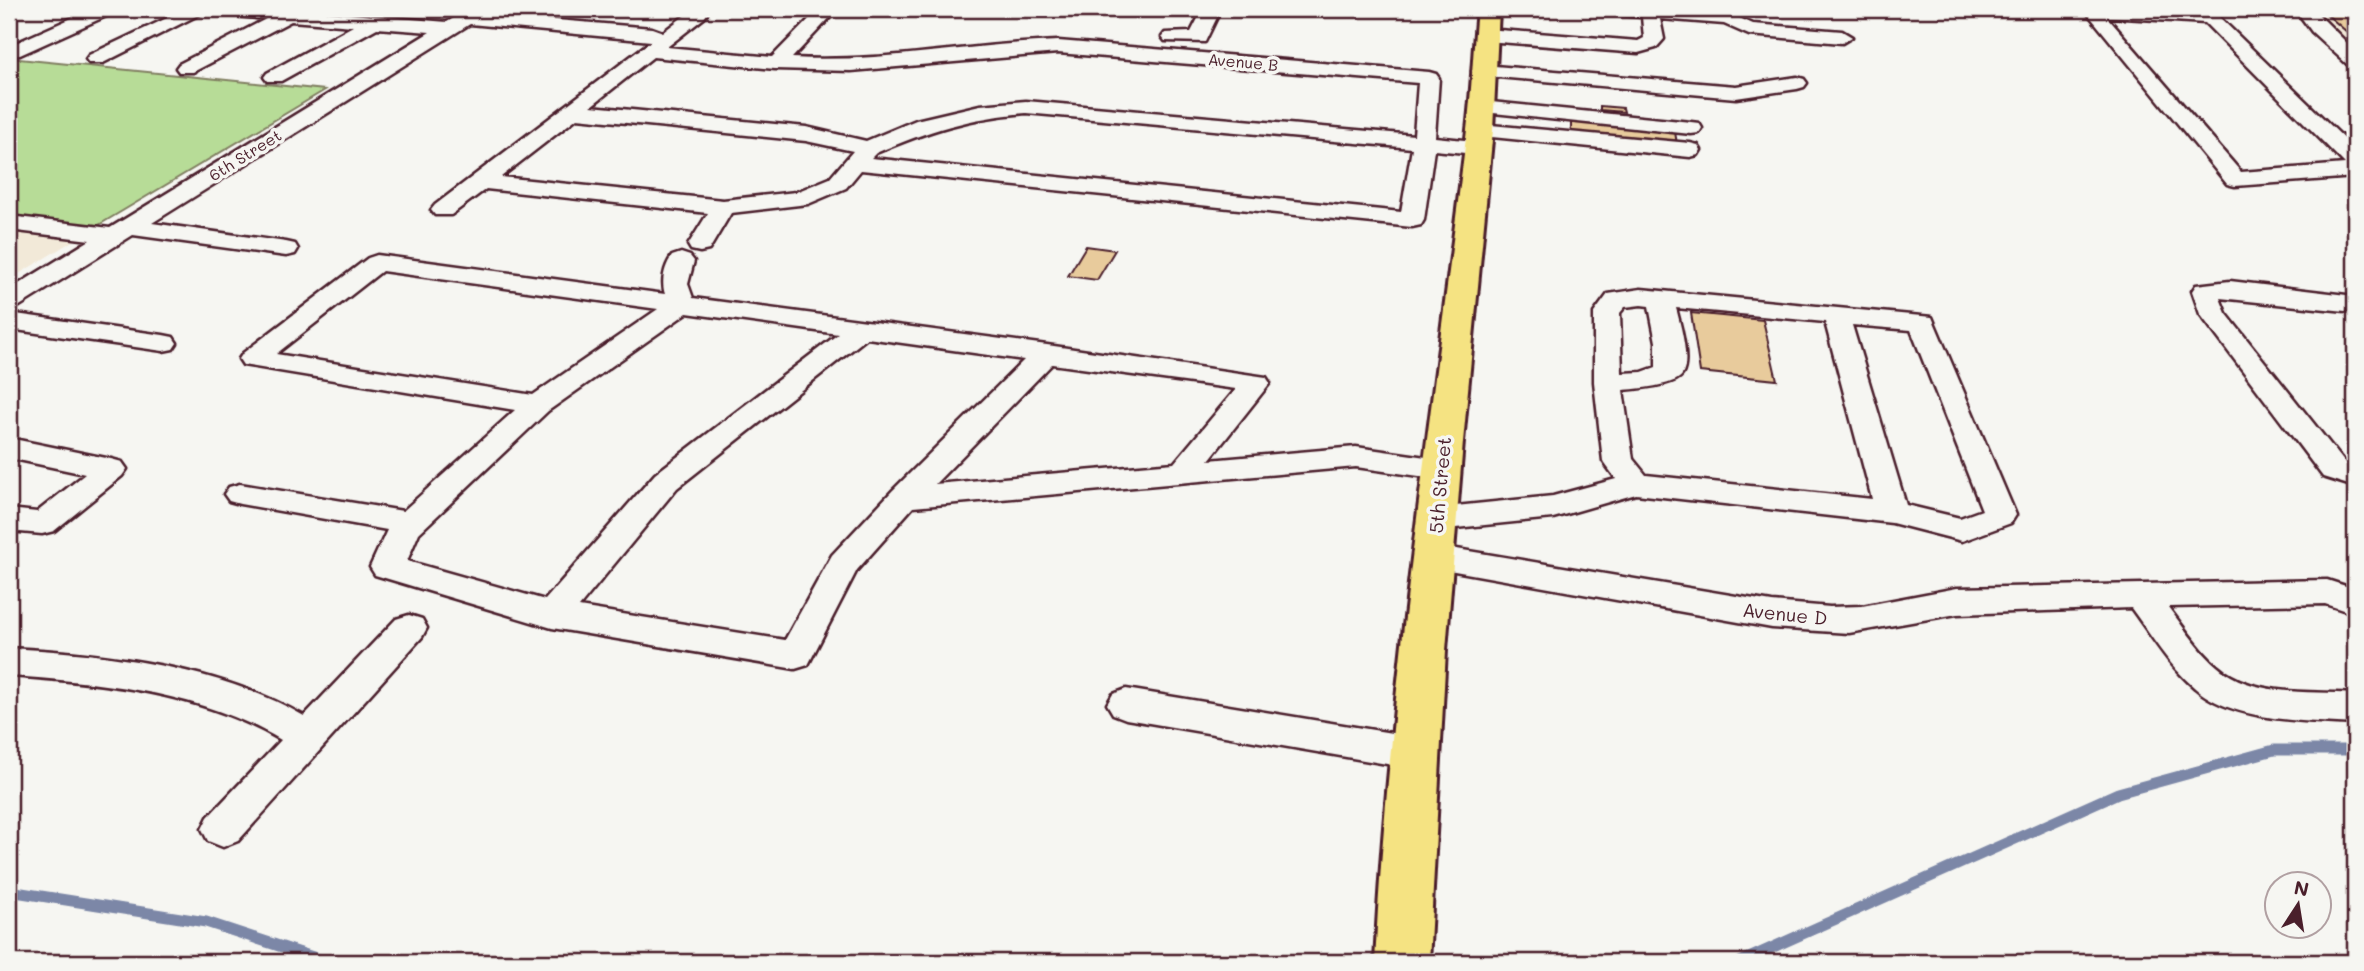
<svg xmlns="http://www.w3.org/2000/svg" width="2364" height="971" viewBox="0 0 2364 971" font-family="Mali,sans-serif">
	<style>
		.built { fill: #f2e9d8 }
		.green { fill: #b7dc97; stroke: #807e61; stroke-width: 2 }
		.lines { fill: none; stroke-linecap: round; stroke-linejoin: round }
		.stream { stroke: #7c87a7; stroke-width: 11 }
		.building { fill: #e8cb9c; stroke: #4a1f2b; stroke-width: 2 }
		.minor-casing { stroke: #4a1f2b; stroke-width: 5 }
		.major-casing { stroke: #4a1f2b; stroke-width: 6 }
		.minor { fill: #f6f6f2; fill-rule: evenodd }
		.major { fill: #f5e382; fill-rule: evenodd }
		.labels { text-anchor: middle; stroke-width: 7; stroke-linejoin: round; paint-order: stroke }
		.far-street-label { font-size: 16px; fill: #4a1f2b; stroke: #f6f6f2 }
		.street-label { font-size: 19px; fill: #4a1f2b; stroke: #f6f6f2 }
	</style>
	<rect width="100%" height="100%" fill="#f6f6f2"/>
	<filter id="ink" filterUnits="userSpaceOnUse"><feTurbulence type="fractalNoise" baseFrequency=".0143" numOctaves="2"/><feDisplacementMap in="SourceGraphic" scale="14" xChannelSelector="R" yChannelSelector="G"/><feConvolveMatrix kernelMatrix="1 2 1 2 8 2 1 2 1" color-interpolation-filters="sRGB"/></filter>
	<g filter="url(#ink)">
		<path class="built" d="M2309,9h46v42z
			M9,215l88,11 -88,54z"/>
		<path class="green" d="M9,58l316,32 -228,136 -88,-11z"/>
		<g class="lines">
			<path class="stream" d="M9,891l197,31 122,40
				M1740,962l378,-169 156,-43h81"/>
		</g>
		<path class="building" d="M2324,12l31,3v24z
			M1600,106l23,2 1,4 -24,-2z
			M1571,122l104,10 2,12 -106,-10z
			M1086,246l29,4 -18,30 -29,-4z
			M1691,313l72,7 14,60 -77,-8z"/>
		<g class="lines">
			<defs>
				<path id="minor" d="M92,9h24l-3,4 -93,42 -11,1v-10z
					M186,9h104l157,13 22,-13h21l-5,5 167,14 11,4 29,-22 7,-1 8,5 -3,4 -37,29 105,10 47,-48h19l-46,49c90,5 177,-14 266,-17l371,31 7,2 3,4 -4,59 49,5 3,5 -3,5 -8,2 -42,-4 -10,70 -3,5 -9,2 -551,-57 -15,18 -38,16 -77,9 -22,37 -9,2 -9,-2 -3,-5 20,-32 -222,-24 -35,26h-16l-4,-5 4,-5 216,-164 -181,-17 -318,199 134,19 9,2 3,5 -3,5 -9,2 -153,-21 -115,72 -9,2v-19l81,-50 -81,-10v-14l101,12 320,-196 -53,-4 -96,53h-14l-3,-4 3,-4 86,-47 -62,-5 -98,51h-14l-3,-4 3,-4 87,-45 -49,-5 -9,-4 -105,53h-14l-3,-4 3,-4zM1058,53l360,30 -4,52 -388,-34 -46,4 -64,15 -50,21 -60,-14 -215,-21 62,-49 122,12 76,2zM1026,113l386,35 -11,64 -530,-54 5,-5c54,-23 92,-35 150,-40zM577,118l229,23 47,10 -23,27 -34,14 -73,8 -222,-23z
					M1203,9h18l-16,33 -40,-1 -3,-4 3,-4 26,-1z
					M1602,9h71l55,4 25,11 89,7 10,6 -10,6 -93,-8 -25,-11 -64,-5 4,20 -8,9 -18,5 -152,-12 -9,-6 9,-6 152,12 6,-3 -2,-21 -31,-3z
					M2084,9l110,2 -2,-2h19l144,140v28l-120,9 -8,-2zM2107,17l98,6 140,141 -104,8z
					M2295,9h18l42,42v16l-7,-2 -36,-33z
					M1482,65l254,21 61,-9 7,2 3,4 -3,4 -7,2 -61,9 -261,-23 -3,-4 3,-4z
					M1481,101l210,21 8,1 3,5 -3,5 -8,1 -217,-23 -3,-4 3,-4z
					M1480,124l210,19 8,2 3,5 -3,5 -8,2 -218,-22 -3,-5 3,-5z
					M681,253l9,3 4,5 -6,23 5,14 354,47 219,32 4,6 -61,77 147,-13 84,12 11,3 5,7 -5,7 -11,3 -84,-12 -443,40 -56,63 -49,95 -13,4 -243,-41 -177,-53 -5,-8 17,-37 -147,-26 -11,-3 -5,-7 5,-7 11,-3 163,27 112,-101 -272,-45 -4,-6 4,-6 125,-95 9,-3 288,39c-4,-12 -1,-27 7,-38zM382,271l276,38 -125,86 -257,-41zM687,313l151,21 -183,140 -110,126 -138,-39 12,-28 129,-122zM867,338l157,22 -131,130 -61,65 -47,85 -206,-33 98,-119zM1052,364l184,25 -62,74 -239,21z
					M2230,281l125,15v16l-135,-14 6,15 119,150 10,3v21l-32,-10 -123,-163 -8,-23 4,-6z
					M1641,289l291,28 84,198 -5,8 -49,18 -70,-18 -256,-29 -83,24 -117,12 -11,-3 -5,-8 5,-8 11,-3 117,-12 63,-17 -13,-18 -9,-79v-69l14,-19zM1641,305l8,1 7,36v25l-14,5 -20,1 -2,-60 5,-6zM1676,308l149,14 47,177 -226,-24 -13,-16 -10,-69c13,-1 52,-4 59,-15 9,-13 -2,-52 -6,-67zM1852,325l59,5 71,180 -22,8 -54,-13z
					M9,313l154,22 10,2 4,6 -4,6 -10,2 -154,-22z
					M9,438l102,21 11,3 5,7 -5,7 -68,55 -12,3 -33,-3v-22l28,3 48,-38 -76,-16z
					M1433,545l339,57 58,5 32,-1 95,-18 370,-8 28,9v25l-30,-10 -157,3c18,23 37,54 63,69 35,20 85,15 124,18v30c-48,-3 -122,-2 -160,-36 -26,-22 -44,-53 -64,-80l-174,6 -108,19 -77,-5 -351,-63 -5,-8 5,-8z
					M409,615l13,4 5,9 -5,9 -184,204 -15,6 -15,-6 -6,-12 6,-12 73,-77c-81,-48 -180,-58 -272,-64v-28c97,5 210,19 295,68l92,-97z
					M1126,689l290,48 14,5 5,11 -5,11 -14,5 -290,-50 -13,-5 -6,-10 6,-10z"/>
				<path id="major" d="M1477,9h22l-6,121 -30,312 -17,208 -17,312h-54c14,-278 58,-555 92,-832 5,-40 6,-81 10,-121z"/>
			</defs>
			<use href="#minor" class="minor-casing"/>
			<use href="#major" class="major-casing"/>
			<use href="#minor" class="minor"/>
			<use href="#major" class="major"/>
		</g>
	</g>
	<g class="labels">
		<g class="far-street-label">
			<text transform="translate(1243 62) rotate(5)" y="6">Avenue B</text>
			<text transform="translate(245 155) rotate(-32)" y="6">6th Street</text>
		</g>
		<g class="street-label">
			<text transform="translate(1440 485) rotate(-85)" y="7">5th Street</text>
			<text transform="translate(1785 614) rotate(6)" y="7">Avenue D</text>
		</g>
	</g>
	<rect width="2364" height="971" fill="none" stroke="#f6f6f2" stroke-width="35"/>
	<rect x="18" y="18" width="2329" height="936" fill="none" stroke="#4a1f2b" stroke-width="2.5" filter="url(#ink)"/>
	<g transform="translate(2298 905) rotate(12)"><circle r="33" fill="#f6f6f2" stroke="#b1a0a2" stroke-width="2"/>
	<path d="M0-5L12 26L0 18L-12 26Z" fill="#4a1f2b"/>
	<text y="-10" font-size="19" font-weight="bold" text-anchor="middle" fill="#4a1f2b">N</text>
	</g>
</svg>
